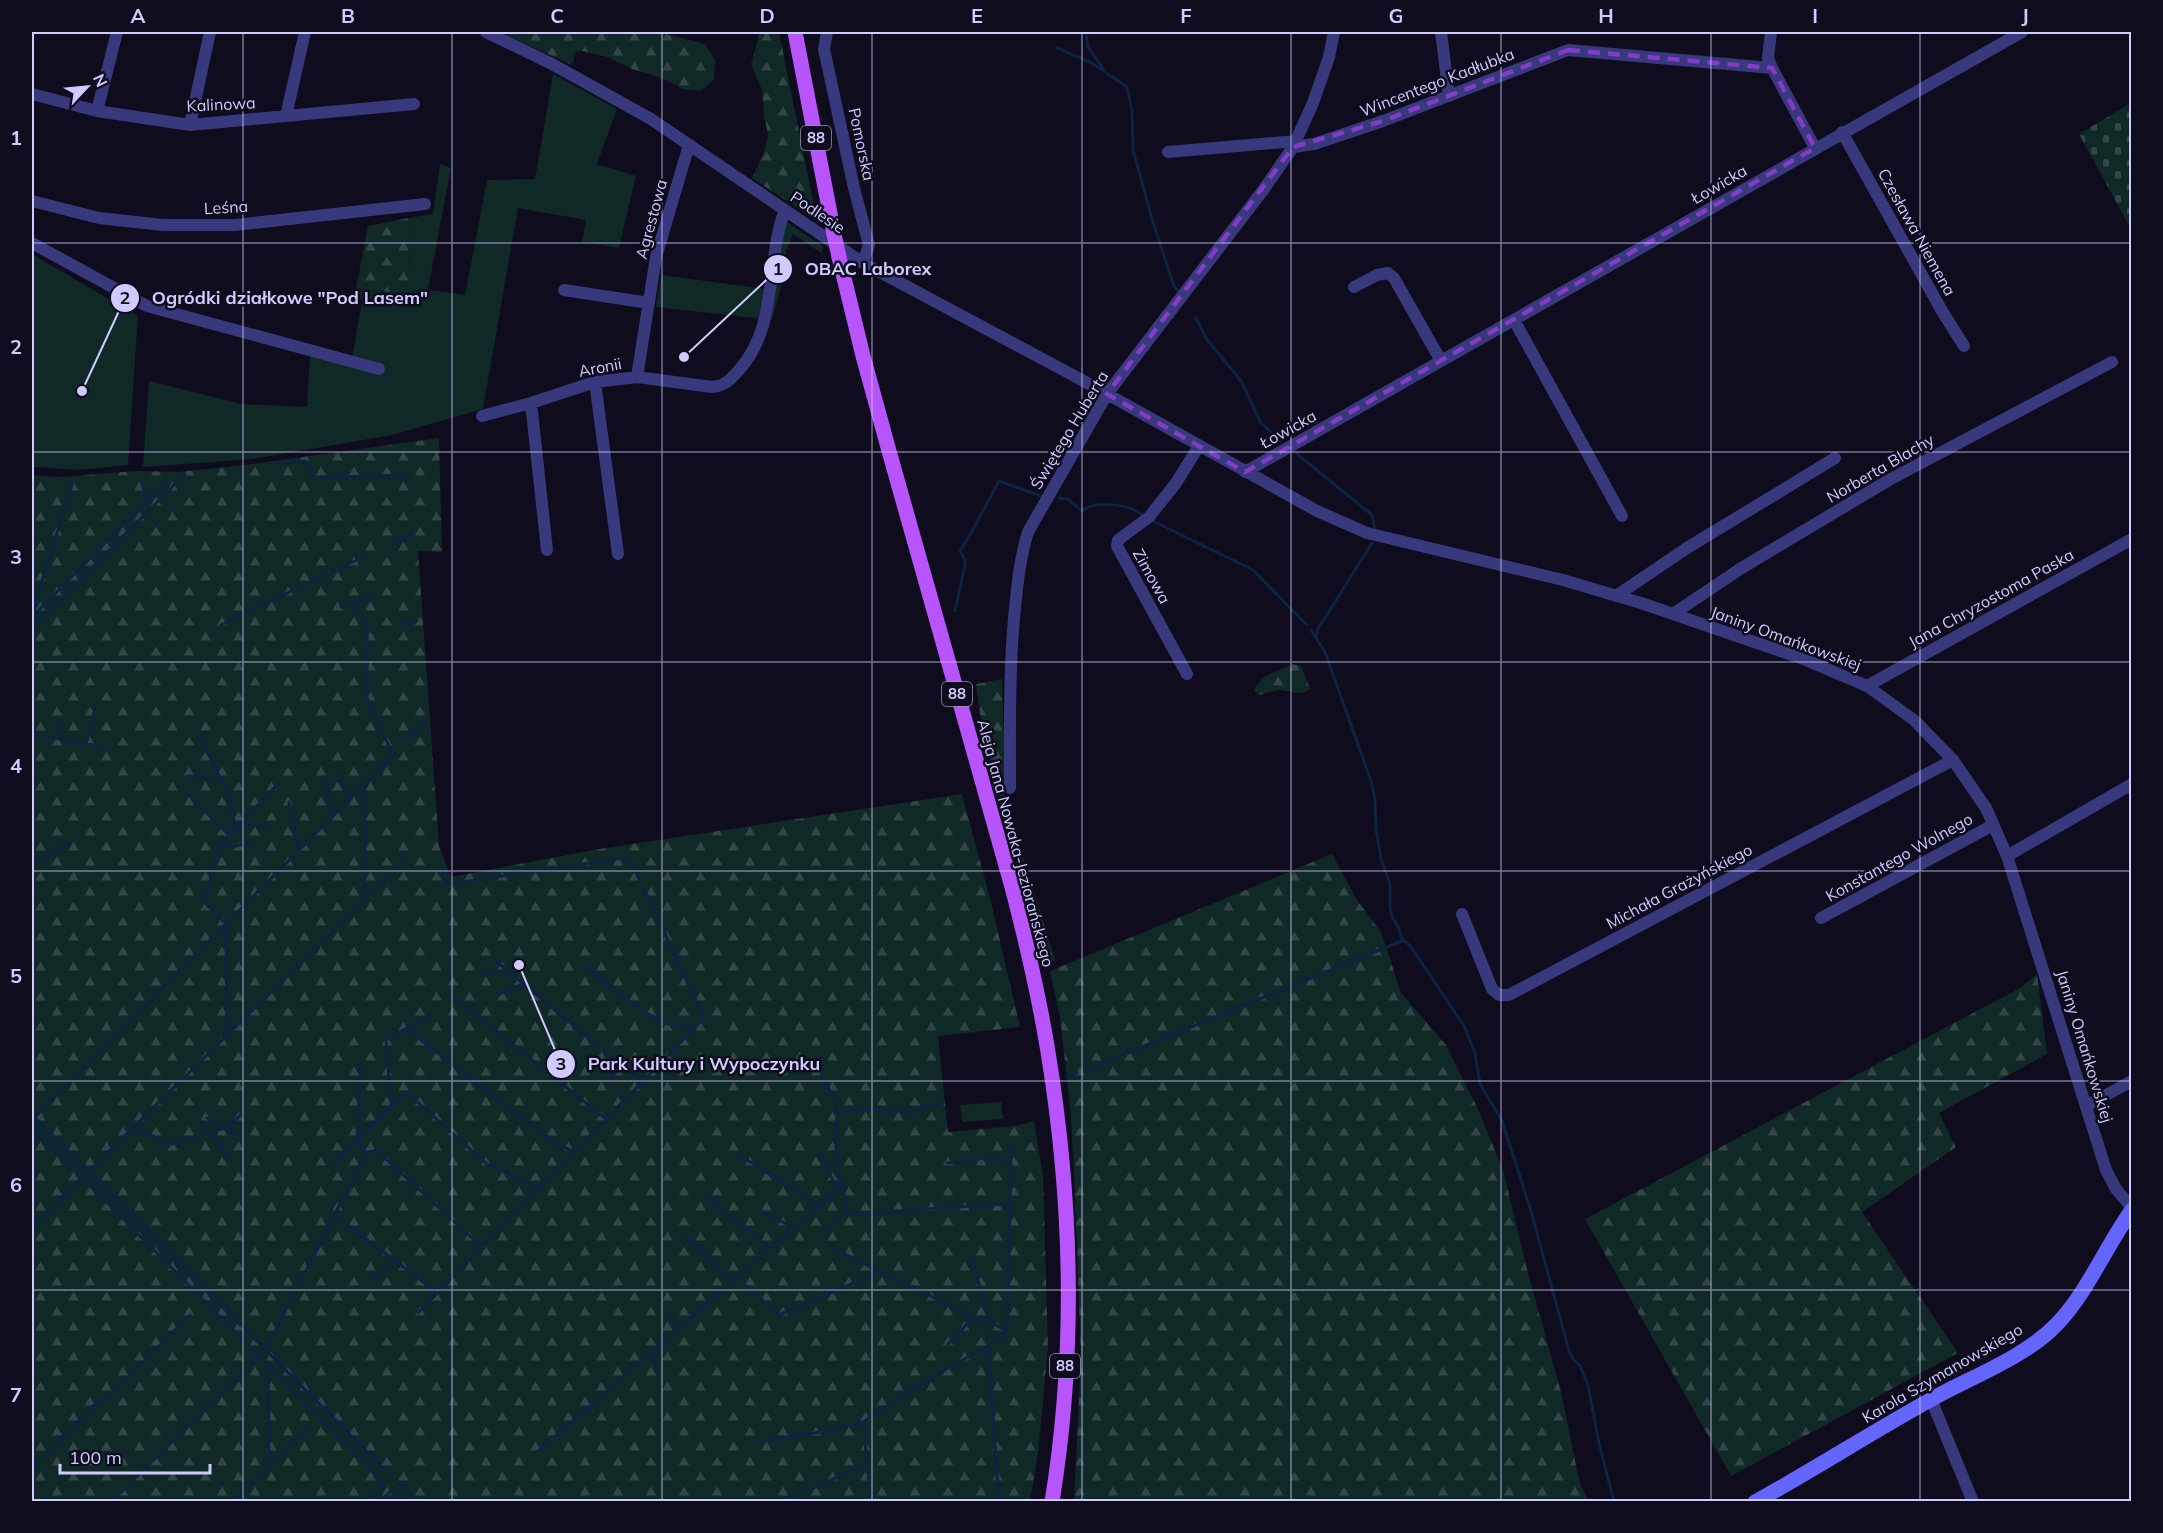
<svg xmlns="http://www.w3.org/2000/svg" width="2163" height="1533" viewBox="0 0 2163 1533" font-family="Mulish,sans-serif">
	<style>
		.green { fill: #102826 }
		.forest { fill: url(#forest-firs) }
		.cemetery { fill: url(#cemetery-stones) }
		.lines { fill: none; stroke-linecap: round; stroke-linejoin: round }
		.stream { stroke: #0d2342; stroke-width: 3 }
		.street { stroke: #38387c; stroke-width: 12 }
		.secondary { stroke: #6465fc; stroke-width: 15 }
		.primary { stroke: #b754fb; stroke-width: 15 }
		.primary-bridge { stroke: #b754fb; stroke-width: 15 }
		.marked { fill: none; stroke: #833cc5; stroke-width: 4.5; stroke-dasharray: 12 8; stroke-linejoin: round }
		.grid { fill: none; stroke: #cfcbfe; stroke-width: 1.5; stroke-opacity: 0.55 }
		.labels { text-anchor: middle; stroke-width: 5; stroke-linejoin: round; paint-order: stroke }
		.shield { fill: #0f0c1e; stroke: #9592bb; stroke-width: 1.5 }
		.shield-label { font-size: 15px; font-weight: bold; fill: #cfcbfe }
		.street-label { font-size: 16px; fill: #cfcbfe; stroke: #0f0c1e }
		.leader { fill: none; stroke: #cfcbfe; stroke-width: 2 }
		.callout-dot { fill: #cfcbfe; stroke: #0f0c1e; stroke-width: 2 }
		.mark-label { font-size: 18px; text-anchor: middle; font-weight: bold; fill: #111 }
		.callout-label { font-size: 18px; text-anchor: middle; font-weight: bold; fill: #cfcbfe; stroke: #0f0c1e; stroke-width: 5; stroke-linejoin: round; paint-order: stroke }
		.neatline { fill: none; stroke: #cfcbfe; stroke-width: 2 }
		.grid-label { font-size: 20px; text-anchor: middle; font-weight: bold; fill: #cfcbfe }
	</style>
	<defs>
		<pattern id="forest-firs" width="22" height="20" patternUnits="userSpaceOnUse" patternTransform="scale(1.5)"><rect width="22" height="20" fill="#102826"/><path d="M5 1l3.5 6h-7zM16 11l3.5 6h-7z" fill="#324647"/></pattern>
		<pattern id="cemetery-stones" width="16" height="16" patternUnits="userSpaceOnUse" patternTransform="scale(1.5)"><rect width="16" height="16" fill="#102826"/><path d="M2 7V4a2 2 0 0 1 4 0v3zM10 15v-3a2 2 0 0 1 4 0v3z" fill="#324647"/></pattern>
	</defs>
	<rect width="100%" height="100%" fill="#0f0c1e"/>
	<path class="green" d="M553,74l64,35 -20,55 39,12 -17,72 -37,-6 4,-22 -68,-12 -35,201 -91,26 -139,24 -110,8 6,-86 92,23 66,3 3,-52 42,4 10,-59 -8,-3 2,-8 35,3 19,-8 -1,-66 24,-4 7,-50 11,4 -23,122 37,5 22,-115 48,-1z
		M778,216l46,31 -3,6 -28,-19 -7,17v17l-14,52 -116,-13 5,-32 105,14z
		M32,254l106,62 -10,149 -49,5 -47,-3z
		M1001,1102l2,17 -41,3 -2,-17z"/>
	<path class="forest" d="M500,32h163l3,2 39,10 10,16 -1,19 -13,12 -18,-2 -24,-12 -27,-8 -25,-12 -25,-6 -6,1 -4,13z
		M758,32h21l38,189 -65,-43 12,-26 4,-17 -4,-19 -2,-26 -11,-26 7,-24z
		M409,218l1,67 -19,7 -35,-3 12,-63z
		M439,438l3,114 -24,-1 21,295 12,31 142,-27 369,-56 29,108 29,125 -82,9 10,96 67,-6 19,-5 9,55 5,171 -10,106 -8,48h-998v-1026l28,2 76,-6 43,1 74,-8z
		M1292,664l9,2 9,22c-9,10 -21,2 -32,2 -7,1 -13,3 -19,5l-5,-4c6,-16 24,-20 38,-27z
		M1002,679l4,122 49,159 -11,3 -62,-234 -6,-45z
		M1332,854l25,46 24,32 20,61 45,52 32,64 25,61 25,103 33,119 19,92 9,17h-515l7,-144 -7,-187 -4,-65 -10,-88 -10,-46z
		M2037,974l10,80 -108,59 17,34 -94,65 96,141 -227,123 -146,-257 435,-231z"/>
	<path class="cemetery" d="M2131,103v126l-52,-95z"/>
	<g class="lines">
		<path class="stream" d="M1086,32l2,15 16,23
			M1057,48l33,14 37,25 5,23 1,40 19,69 22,67 4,5
			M1196,318l10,20 35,43 20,42 20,18
			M1297,454l75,61 3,14
			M277,464l27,-3 4,3 2,11 5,3 85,-3 4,2 2,6
			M140,478l7,22
			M1059,498l9,1 14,12c13,-11 46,-7 59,3
			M1153,521l100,49 54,55
			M390,545l23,-10
			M355,602l12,27v69l26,57
			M341,607l30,-12
			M955,611l10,-46v-5l-5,-9 10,-16 29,-54 42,15
			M32,614l41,-133
			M32,617l136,-138
			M401,624l15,-3
			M221,625l146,-70
			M32,628l153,-154
			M1311,630l14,22 46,129 4,18 1,30 5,30 9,25v25l2,8 7,11 2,9 10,10 53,79 11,27 5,31 22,37 29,90 38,140 4,8 7,7 8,19 11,58 15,59
			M1316,636l2,-7 54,-86
			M32,734l75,13
			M198,734l31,61 6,34
			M57,738l4,-17
			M406,741l19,-19
			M86,744l9,-35
			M340,774l8,26
			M188,776l31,2
			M326,778l5,40
			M363,786l2,2 -1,112
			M189,795l40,40
			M289,802l10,48
			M241,825l28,1
			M220,845l13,2 13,-4 11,7
			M32,866l41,-26
			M443,870l2,12 4,2 175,-26 6,2 10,21
			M496,961l146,121
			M582,965l64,48 19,10 30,5
			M481,975l24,-5
			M497,995l26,-11
			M452,996l154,123
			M407,1029l152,117 16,5
			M227,1035l-1,-111 -22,-22 16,-57 58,-61
			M361,1065l-4,75 9,13 10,-3 106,97
			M1086,1070l318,-130
			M1067,1076l10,-3
			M821,1077l13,19 3,15 -1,46 12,55 6,2 147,-10 9,5 -3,118 -7,13 -67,36 -70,46 8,80
			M608,1080l15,-14
			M391,1104l-5,-64 42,-24
			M837,1111l41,-3 7,3 14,-2 11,5 20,-9 13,-2
			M32,1115l360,362
			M34,1118l361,-365
			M207,1118l30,17
			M200,1121l33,39
			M32,1127l348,351 4,7
			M133,1128l38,16 53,-16
			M227,1129l17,-18
			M819,1153l19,37
			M738,1154l82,52
			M947,1163l21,-2 20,-4 22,7
			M333,1164l73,-72 82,73h5l45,25
			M88,1172l316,-311
			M704,1195l66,53
			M1010,1207l1,-64
			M760,1210l34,18
			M334,1215l104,78
			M32,1228l50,-51
			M826,1231l21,-22
			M686,1235l46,47
			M830,1247l150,73 10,1 16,10
			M971,1257l19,64
			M371,1279l23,-19
			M744,1284l35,31 100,-43
			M418,1313l286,-295 -60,-129
			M667,1315l13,13
			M980,1320l7,18
			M948,1344l26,-27
			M988,1346l11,156
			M266,1349l100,-196
			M652,1352l5,18
			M268,1366l1,99
			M758,1442l69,-11 36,-9
			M536,1453l306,-267
			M32,1469l67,-69 8,-1 83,-84
			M400,1483l18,19
			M111,1502l148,-147
			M232,1502l75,-74
			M368,1502l16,-17
			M379,1502l12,-11 4,1 9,10
			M781,1502l86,-38"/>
		<path class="street" d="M486,32l66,32 99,55 212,144 217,116 237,132 50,22 196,47 78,23 160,55 66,28 47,34 39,40 33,48 21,48 99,314 10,19 16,19
			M827,32l-3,17 30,139 15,57 -6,18
			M1441,32l8,64
			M1771,32l-3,26 4,10 43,80
			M32,94l65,17 93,14 224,-21
			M97,111l20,-79
			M286,116l19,-84
			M190,125l20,-93
			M1842,132l100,179 22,35
			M1293,147l21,-3 69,-23 185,-71 204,18
			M1168,152l128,-11
			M32,201l67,17 64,7h72l190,-21
			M32,243l115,63 232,63
			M1354,287l23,-12 11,-2 6,5 47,83
			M564,290l85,13
			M1514,320l108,196
			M637,377l19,-120 33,-112
			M595,382l23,172
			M531,403l16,147
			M482,416l49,-13 64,-21 42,-5 75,10c13,-1 18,-7 27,-17 40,-44 26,-108 46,-160
			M1245,472l777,-440
			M1616,596l71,-48 148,-90
			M1673,614l67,-45 149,-89 223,-118
			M1187,674l-70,-128 1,-6 31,-23 27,-34 23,-37
			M1867,686l265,-147
			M1010,788c0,-56 -1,-113 4,-170 3,-29 5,-57 14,-86l79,-138 157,-205 29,-42 20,-44 16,-46 5,-25
			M2007,856l125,-72
			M1462,914l30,75 7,6h10l444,-235
			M1821,918l172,-93
			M2086,1106l46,-25
			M1931,1399l42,103"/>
		<path class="secondary" d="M1755,1502c60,-33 117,-70 177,-103 39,-22 94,-42 125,-75 30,-31 49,-78 75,-114"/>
		<path class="primary" d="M795,32l39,202
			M839,257l24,99 26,95 123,436c14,54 27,109 36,165 24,147 28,302 4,450"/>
		<path class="primary-bridge" d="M834,234l5,23"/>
	</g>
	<path class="marked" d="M1568,50l204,18 43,80 -570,324 -138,-78 186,-247 90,-26z"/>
	<path class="grid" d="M243,32v1470M452,32v1470M662,32v1470M872,32v1470M1082,32v1470M1291,32v1470M1501,32v1470M1711,32v1470M1920,32v1470M32,243h2100M32,452h2100M32,662h2100M32,871h2100M32,1081h2100M32,1290h2100"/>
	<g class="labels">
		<g class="shield">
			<rect x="801" y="126" width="30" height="24" rx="4.5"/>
			<rect x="942" y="682" width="30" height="24" rx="4.5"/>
			<rect x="1050" y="1354" width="30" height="24" rx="4.5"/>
		</g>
		<g class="shield-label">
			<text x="816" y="143">88</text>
			<text x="957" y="699">88</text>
			<text x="1065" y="1371">88</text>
		</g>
		<g class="street-label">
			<text transform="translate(1437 82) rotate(-21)" y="6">Wincentego Kadłubka</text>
			<text transform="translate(221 104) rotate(-3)" y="6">Kalinowa</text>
			<text transform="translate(862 144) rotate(78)" y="6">Pomorska</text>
			<text transform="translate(1719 184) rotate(-30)" y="6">Łowicka</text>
			<text transform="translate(226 207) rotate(-3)" y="6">Leśna</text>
			<text transform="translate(818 212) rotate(34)" y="6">Podlesie</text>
			<text transform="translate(651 219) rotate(-75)" y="6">Agrestowa</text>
			<text transform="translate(1917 232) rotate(61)" y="6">Czesława Niemena</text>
			<text transform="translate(600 367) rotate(-11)" y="6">Aronii</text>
			<text transform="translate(1288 429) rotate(-29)" y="6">Łowicka</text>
			<text transform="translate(1069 430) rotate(-59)" y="6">Świętego Huberta</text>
			<text transform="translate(1880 468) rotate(-30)" y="6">Norberta Blachy</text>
			<text transform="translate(1152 576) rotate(61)" y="6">Zimowa</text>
			<text transform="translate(1991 598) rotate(-29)" y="6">Jana Chryzostoma Paska</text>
			<text transform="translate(1786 638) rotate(20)" y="6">Janiny Omańkowskiej</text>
			<text transform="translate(1016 843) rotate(75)" y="6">Aleja Jana Nowaka-Jeziorańskiego</text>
			<text transform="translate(1899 857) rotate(-29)" y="6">Konstantego Wolnego</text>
			<text transform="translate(1679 886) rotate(-28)" y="6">Michała Grażyńskiego</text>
			<text transform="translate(2085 1046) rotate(73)" y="6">Janiny Omańkowskiej</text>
			<text transform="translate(1942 1373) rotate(-30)" y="6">Karola Szymanowskiego</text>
		</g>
	</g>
	<path class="leader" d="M684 357L778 269M82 391L125 298M519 965L561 1064"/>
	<g class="callout-dot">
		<circle cx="684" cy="357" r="6"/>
		<circle cx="82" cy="391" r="6"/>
		<circle cx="519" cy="965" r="6"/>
		<circle cx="778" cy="269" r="15"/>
		<circle cx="125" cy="298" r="15"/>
		<circle cx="561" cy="1064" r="15"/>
	</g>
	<g class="mark-label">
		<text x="778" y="275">1</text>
		<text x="125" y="304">2</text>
		<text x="561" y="1070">3</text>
	</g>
	<g class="callout-label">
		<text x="868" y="275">OBAC Laborex</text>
		<text x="290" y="304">Ogródki działkowe "Pod Lasem"</text>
		<text x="704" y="1070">Park Kultury i Wypoczynku</text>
	</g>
	<rect width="2163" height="1533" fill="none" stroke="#0f0c1e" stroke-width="66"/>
	<g transform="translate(87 87) rotate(64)" stroke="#0f0c1e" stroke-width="4.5" paint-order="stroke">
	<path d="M0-4.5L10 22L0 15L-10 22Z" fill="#cfcbfe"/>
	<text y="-9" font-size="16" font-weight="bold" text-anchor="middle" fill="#cfcbfe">N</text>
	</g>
	<path d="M60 1464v9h150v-9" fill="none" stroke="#cfcbfe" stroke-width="3"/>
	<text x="69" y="1464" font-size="18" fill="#cfcbfe" stroke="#0f0c1e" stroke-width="4.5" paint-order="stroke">100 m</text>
	<rect x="33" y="33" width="2097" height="1467" class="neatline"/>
	<g class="grid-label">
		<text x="138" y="23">A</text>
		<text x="348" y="23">B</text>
		<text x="557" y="23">C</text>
		<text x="767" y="23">D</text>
		<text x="977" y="23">E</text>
		<text x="1186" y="23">F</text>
		<text x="1396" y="23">G</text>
		<text x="1606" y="23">H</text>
		<text x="1815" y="23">I</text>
		<text x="2025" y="23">J</text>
		<text x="16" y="145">1</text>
		<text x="16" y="354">2</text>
		<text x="16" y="564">3</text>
		<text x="16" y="773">4</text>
		<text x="16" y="983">5</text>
		<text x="16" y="1192">6</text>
		<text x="16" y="1402">7</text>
	</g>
</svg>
